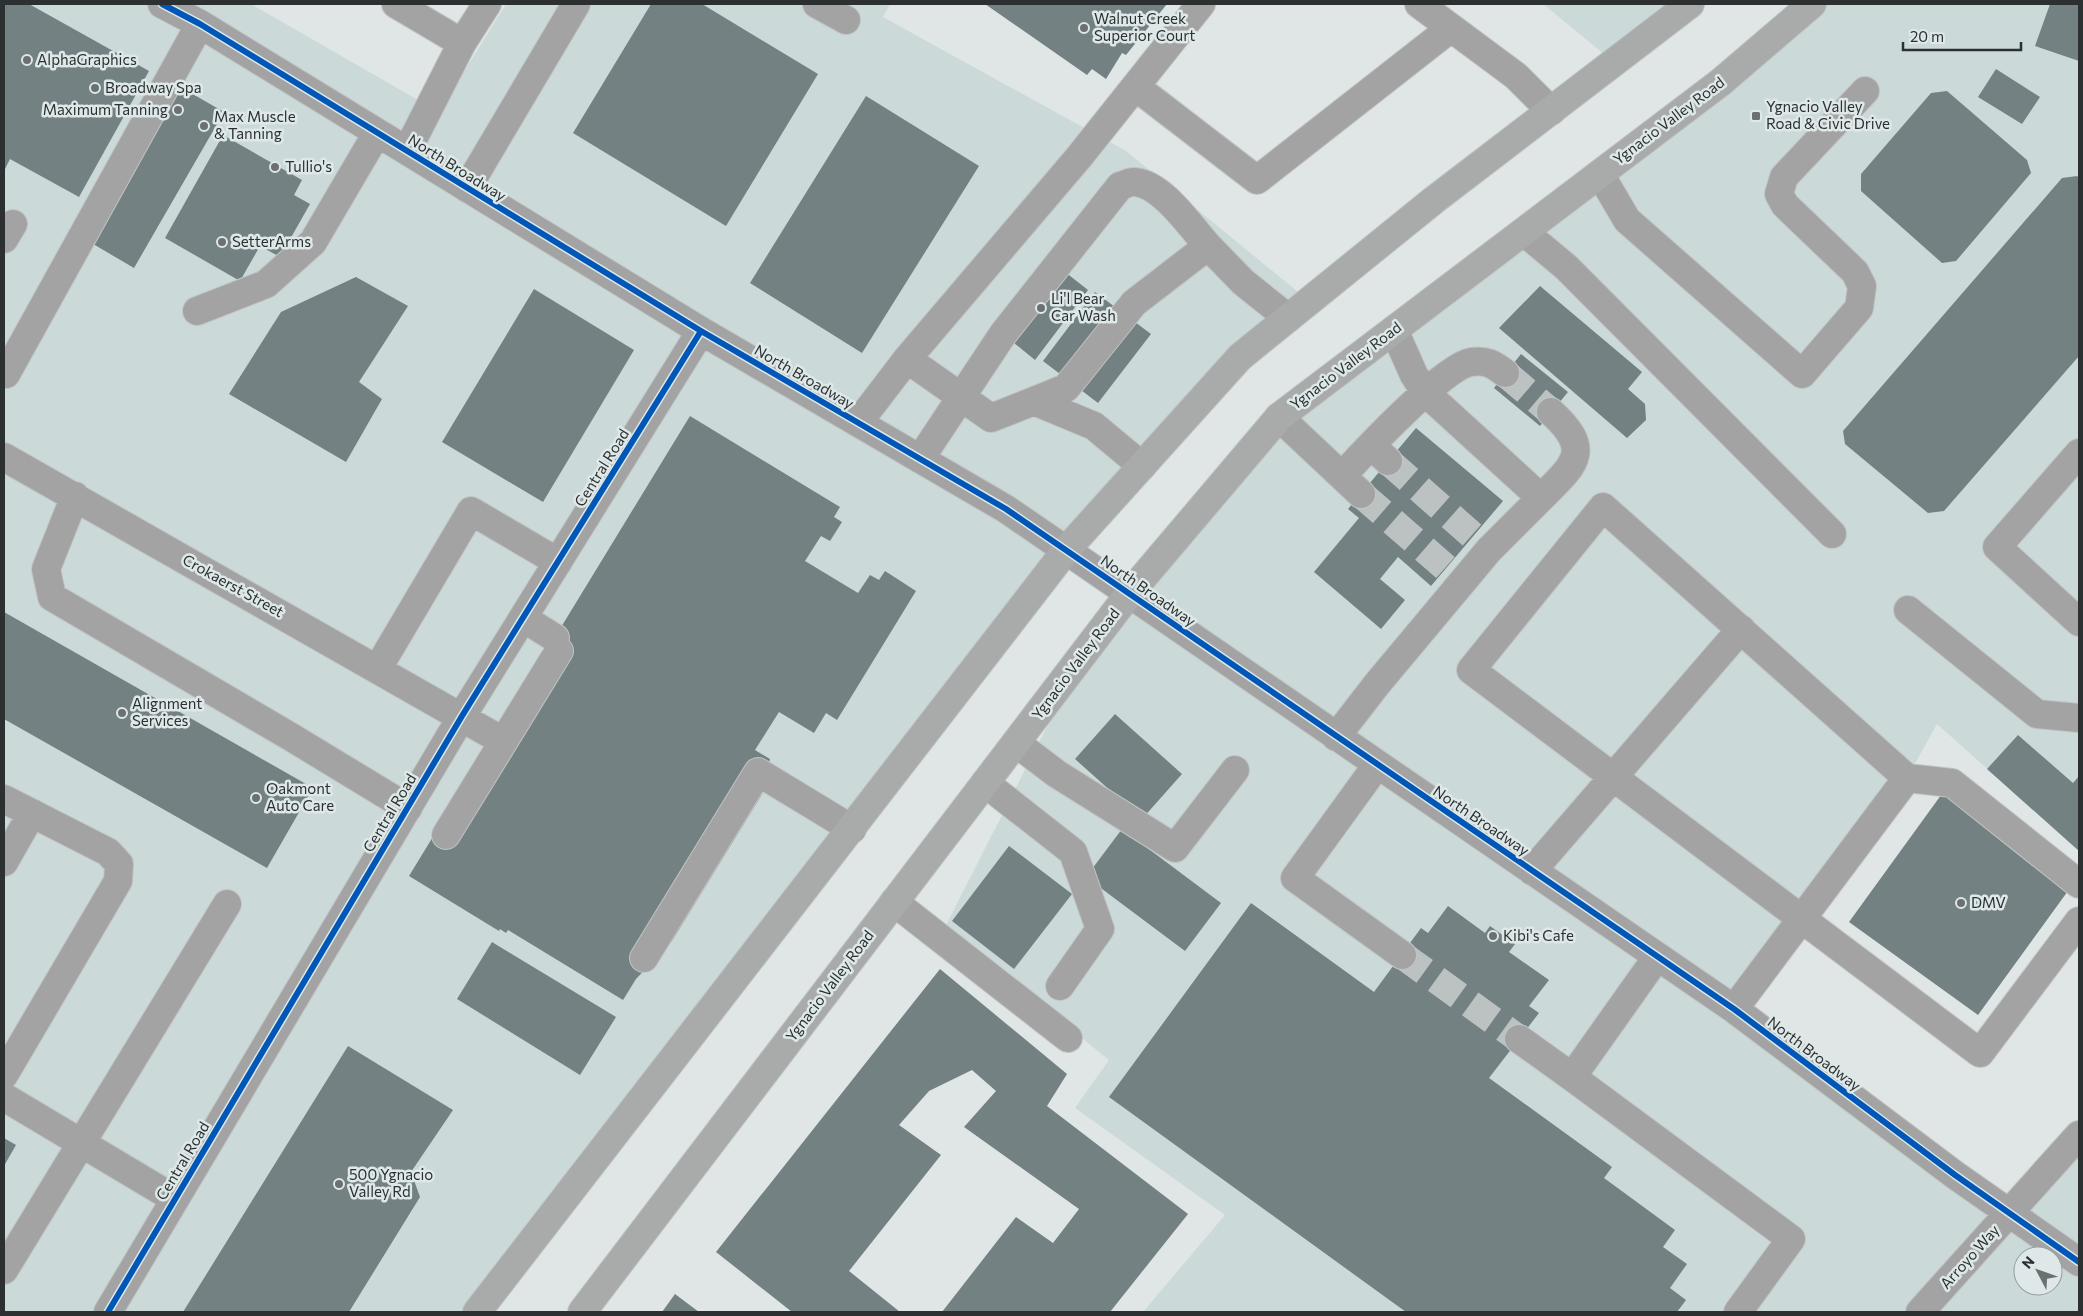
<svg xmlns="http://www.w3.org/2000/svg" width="2083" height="1316" viewBox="0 0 2083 1316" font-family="Commissioner,sans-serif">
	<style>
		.built { fill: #ccd9d9; fill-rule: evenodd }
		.building { fill: #738182 }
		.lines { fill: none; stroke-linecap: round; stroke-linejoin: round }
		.minor-tunnel { stroke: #bcc2c2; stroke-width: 28; stroke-dasharray: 28 14; stroke-linecap: butt }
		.minor-casing { stroke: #c0c4c4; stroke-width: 30 }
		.highway-casing { stroke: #c0c4c4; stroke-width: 30 }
		.minor { stroke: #a4a3a3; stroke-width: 28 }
		.highway { stroke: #a9aaaa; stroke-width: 28 }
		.cycleway-casing { stroke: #dee8e8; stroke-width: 9 }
		.cycleway { stroke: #0057b8; stroke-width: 6 }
		.poi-dot { fill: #6b7070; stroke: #dee8e8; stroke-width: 2 }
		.labels { text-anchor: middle; stroke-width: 5; stroke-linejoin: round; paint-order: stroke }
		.poi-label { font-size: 15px; fill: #2c3030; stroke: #dee8e8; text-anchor: start }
		.street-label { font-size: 15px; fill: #2c3030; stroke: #dee8e8 }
	</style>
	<rect width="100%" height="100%" fill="#e0e6e6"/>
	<path class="built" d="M4,4h247l188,108 67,-108h384l-7,13 243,134 183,150 -242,248 -590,763h-473z
		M1543,4h147l-75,59z
		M1812,4h267v847l-142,-127 -30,54 -173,231 275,203 70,-77v177h-936l82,-97 -150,-107 34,-48 -164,-133 139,-273 195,-237zM2023,1256h30v30h-30z"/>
	<path class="building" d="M4,4h25l120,67 -70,126 -69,-38 -6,12z
		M651,4h51l116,70 -92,152 -153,-93z
		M985,4h182l-41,51 -4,-2 -16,26 -14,-10 -5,6z
		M2050,4l29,1v56l-44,-15z
		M1996,69l44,28 -18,27 -44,-27z
		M177,85l47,27 -90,156 -46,-27z
		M1947,91l80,69 4,13 -75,88 -14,2 -81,-72v-17l70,-81z
		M866,96l113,70 -117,187 -112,-70z
		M223,135l79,45 -8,15 16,9 -30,53 -20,-11 -20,35 -75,-43z
		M2077,176l2,2v178l-135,155 -16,2 -83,-69 -2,-13 219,-253z
		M1046,257l42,33 -53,70 -42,-34z
		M356,277l52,29 -49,76 23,17 -36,63 -117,-68 52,-82z
		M1540,286l102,86 -14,17 17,15 1,16 -19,18 -128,-110z
		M534,289l100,61 -91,152 -101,-60z
		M1095,292l56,42 -53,69 -55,-42z
		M1521,354l47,38 -28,34 -46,-38z
		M690,416l150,91 -6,10 8,5 -12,19 -9,-5 -16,25 53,32 12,-18 9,5 6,-9 31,20 -79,129 -11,-7 -12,20 -35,-21 -24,38 15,9 -9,37 -89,145 -36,38 -13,21 -115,-70 -2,3 -6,-4 -1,2 -90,-55z
		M1416,428l87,73 -72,85 -33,-29 -18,22 25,21 -24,29 -67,-57 45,-54 -11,-9z
		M4,612l309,176 -46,80 -263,-149z
		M1115,714l67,60 -40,45 -67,-60z
		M2018,735l55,48 6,-7v75l-92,-82z
		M1944,791l129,93 -95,131 -129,-93z
		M1122,829l99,74 -36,48 -99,-74z
		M1009,846l63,48 -58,75 -62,-48z
		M1251,903l123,89 47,-64 7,5 20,-27 37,27 5,-7 25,18 -6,8 40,28 -20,26 10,7 -50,65 123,89 -8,11 71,52 -12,17 24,17 -17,24 16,12 -9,12h-271l-297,-215z
		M492,942l124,75 -36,58 -123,-76z
		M940,969l127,105 -20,32 141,108 -78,98h-168l74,-95 37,26 26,-34 -115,-82 32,-36 -24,-21 -43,21 -30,34 42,30 -92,116 51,41h-108l-76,-60z
		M348,1046l105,64 -42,62 9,25 -71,115h-166z
		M4,1138l12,7 -12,21z
		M675,1294l24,18h-37z"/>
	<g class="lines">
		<path class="minor-tunnel" d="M1505,373l46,39
			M1388,461l85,75
			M1361,494l85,74
			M1402,955l117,84"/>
		<defs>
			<path id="minor" d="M162,4l38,20 501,307 305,178 728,500 221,166 124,87
				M396,4l66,39 -55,108
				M817,4l29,16
				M1419,4l97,72 35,35
				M462,43l25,-39
				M1136,87l121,93 194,-152
				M1600,174l27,46 175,154 57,-66 3,-22 -7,-14 -70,-67 -6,-11 5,-17 81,-86
				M467,188l109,-184
				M1524,232l42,35 266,267
				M4,239l9,-15
				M197,311l69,-27 47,-42 64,-109
				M907,359l84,59 43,-17 60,25 48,40
				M6,374l194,-350
				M1034,401l32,-13 68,-85 74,-57 35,36 45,36
				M1279,417l82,77
				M858,423l49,-64 172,-202 122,-153
				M1371,445l17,16
				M2079,453l-82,94 82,75
				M4,457l490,279
				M920,459l83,-125 117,-148c5,-1 10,-5 15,-4 27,2 56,45 73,64
				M1342,476c21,-23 102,-110 129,-114 16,-2 22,2 34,11
				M75,496l-29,73 6,28 239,140 117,71
				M1541,498c33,-33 53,-47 10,-86
				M1908,610l129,104 42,4
				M523,618l32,20
				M378,668l93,-157 87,51
				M1336,737l41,-53 112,-134 52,-52 -115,-105 -12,-18 -20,-45
				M1016,743l41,31 118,74 60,-78
				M1377,765l-82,113 107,77
				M1907,778l-304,-271 -132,163 509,383 99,-132
				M985,783l88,69 27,77 -40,57
				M4,799l104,53 11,12 -1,17 -114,194
				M446,835l113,-184
				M4,862l28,-49
				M1532,871l209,-242
				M894,902l174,136
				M1657,957l-85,120 219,162 -53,73
				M644,958l114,-186 94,57
				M1734,1009l173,-231 45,5 127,101
				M1519,1039l53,38
				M4,1097l171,102
				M4,1270l223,-366
				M108,1312l354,-596 239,-385
				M1920,1312l159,-177"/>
			<path id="highway" d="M477,1312l590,-763 173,-192 194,-157 256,-196
				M582,1312l547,-718 150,-177 442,-335 91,-78"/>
		</defs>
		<use href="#minor" class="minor-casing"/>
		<use href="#highway" class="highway-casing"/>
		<use href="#minor" class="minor"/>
		<use href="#highway" class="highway"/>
		<defs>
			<path id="cycleway" d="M162,4l38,20 501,307 305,178 728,500 221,166 124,87
				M108,1312l354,-596 239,-385"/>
		</defs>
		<use href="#cycleway" class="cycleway-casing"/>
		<use href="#cycleway" class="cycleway"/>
	</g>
	<g class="poi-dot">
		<circle cx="1084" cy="28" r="5"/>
		<circle cx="27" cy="60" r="5"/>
		<circle cx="95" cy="88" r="5"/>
		<circle cx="178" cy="110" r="5"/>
		<rect x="1751" y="111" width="10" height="10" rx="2.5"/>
		<circle cx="204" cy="126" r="5"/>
		<circle cx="275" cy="167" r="5"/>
		<circle cx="222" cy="242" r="5"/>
		<circle cx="1041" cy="308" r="5"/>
		<circle cx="122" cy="713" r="5"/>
		<circle cx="256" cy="798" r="5"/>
		<circle cx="1961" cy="903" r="5"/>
		<circle cx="1493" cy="936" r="5"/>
		<circle cx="339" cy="1184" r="5"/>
	</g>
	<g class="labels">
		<g class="poi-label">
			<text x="1094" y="24">Walnut Creek<tspan x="1094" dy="17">Superior Court</tspan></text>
			<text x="37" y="65">AlphaGraphics</text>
			<text x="105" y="93">Broadway Spa</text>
			<text x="1766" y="112">Ygnacio Valley<tspan x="1766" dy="17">Road &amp; Civic Drive</tspan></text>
			<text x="168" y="115" text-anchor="end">Maximum Tanning</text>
			<text x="214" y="122">Max Muscle<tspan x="214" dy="17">&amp; Tanning</tspan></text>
			<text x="285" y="172">Tullio's</text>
			<text x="232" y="247">SetterArms</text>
			<text x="1051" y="304">Li'l Bear<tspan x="1051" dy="17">Car Wash</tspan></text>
			<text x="132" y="709">Alignment<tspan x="132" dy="17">Services</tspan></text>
			<text x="266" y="794">Oakmont<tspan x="266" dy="17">Auto Care</tspan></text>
			<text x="1971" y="908">DMV</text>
			<text x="1503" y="941">Kibi's Cafe</text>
			<text x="349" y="1180">500 Ygnacio<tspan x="349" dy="17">Valley Rd</tspan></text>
		</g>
		<g class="street-label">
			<text transform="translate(1669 121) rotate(-37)" y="5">Ygnacio Valley Road</text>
			<text transform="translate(457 168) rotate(32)" y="5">North Broadway</text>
			<text transform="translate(1346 366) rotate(-37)" y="5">Ygnacio Valley Road</text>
			<text transform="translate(804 377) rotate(30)" y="5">North Broadway</text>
			<text transform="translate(602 468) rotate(-58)" y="5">Central Road</text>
			<text transform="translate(233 586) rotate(29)" y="5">Crokaerst Street</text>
			<text transform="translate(1148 591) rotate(35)" y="5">North Broadway</text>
			<text transform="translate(1076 664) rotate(-53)" y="5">Ygnacio Valley Road</text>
			<text transform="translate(390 813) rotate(-59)" y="5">Central Road</text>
			<text transform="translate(1481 821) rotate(34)" y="5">North Broadway</text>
			<text transform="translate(830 986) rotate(-53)" y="5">Ygnacio Valley Road</text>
			<text transform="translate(1814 1054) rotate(37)" y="5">North Broadway</text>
			<text transform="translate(183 1161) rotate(-59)" y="5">Central Road</text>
			<text transform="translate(1970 1257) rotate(-48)" y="5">Arroyo Way</text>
		</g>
	</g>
	<rect width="2083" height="1316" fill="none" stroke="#2c3030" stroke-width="10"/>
	<g transform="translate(2038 1271) rotate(311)"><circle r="24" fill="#dee8e8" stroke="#979e9e"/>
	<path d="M0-4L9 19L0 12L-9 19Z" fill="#6b7070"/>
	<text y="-8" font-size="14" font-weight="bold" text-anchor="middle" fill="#2c3030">N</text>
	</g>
	<path d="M1903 42v8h118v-8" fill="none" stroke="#2c3030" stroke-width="2.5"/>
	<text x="1910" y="42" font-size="15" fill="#2c3030" stroke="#dee8e8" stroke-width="4" paint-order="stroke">20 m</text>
</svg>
